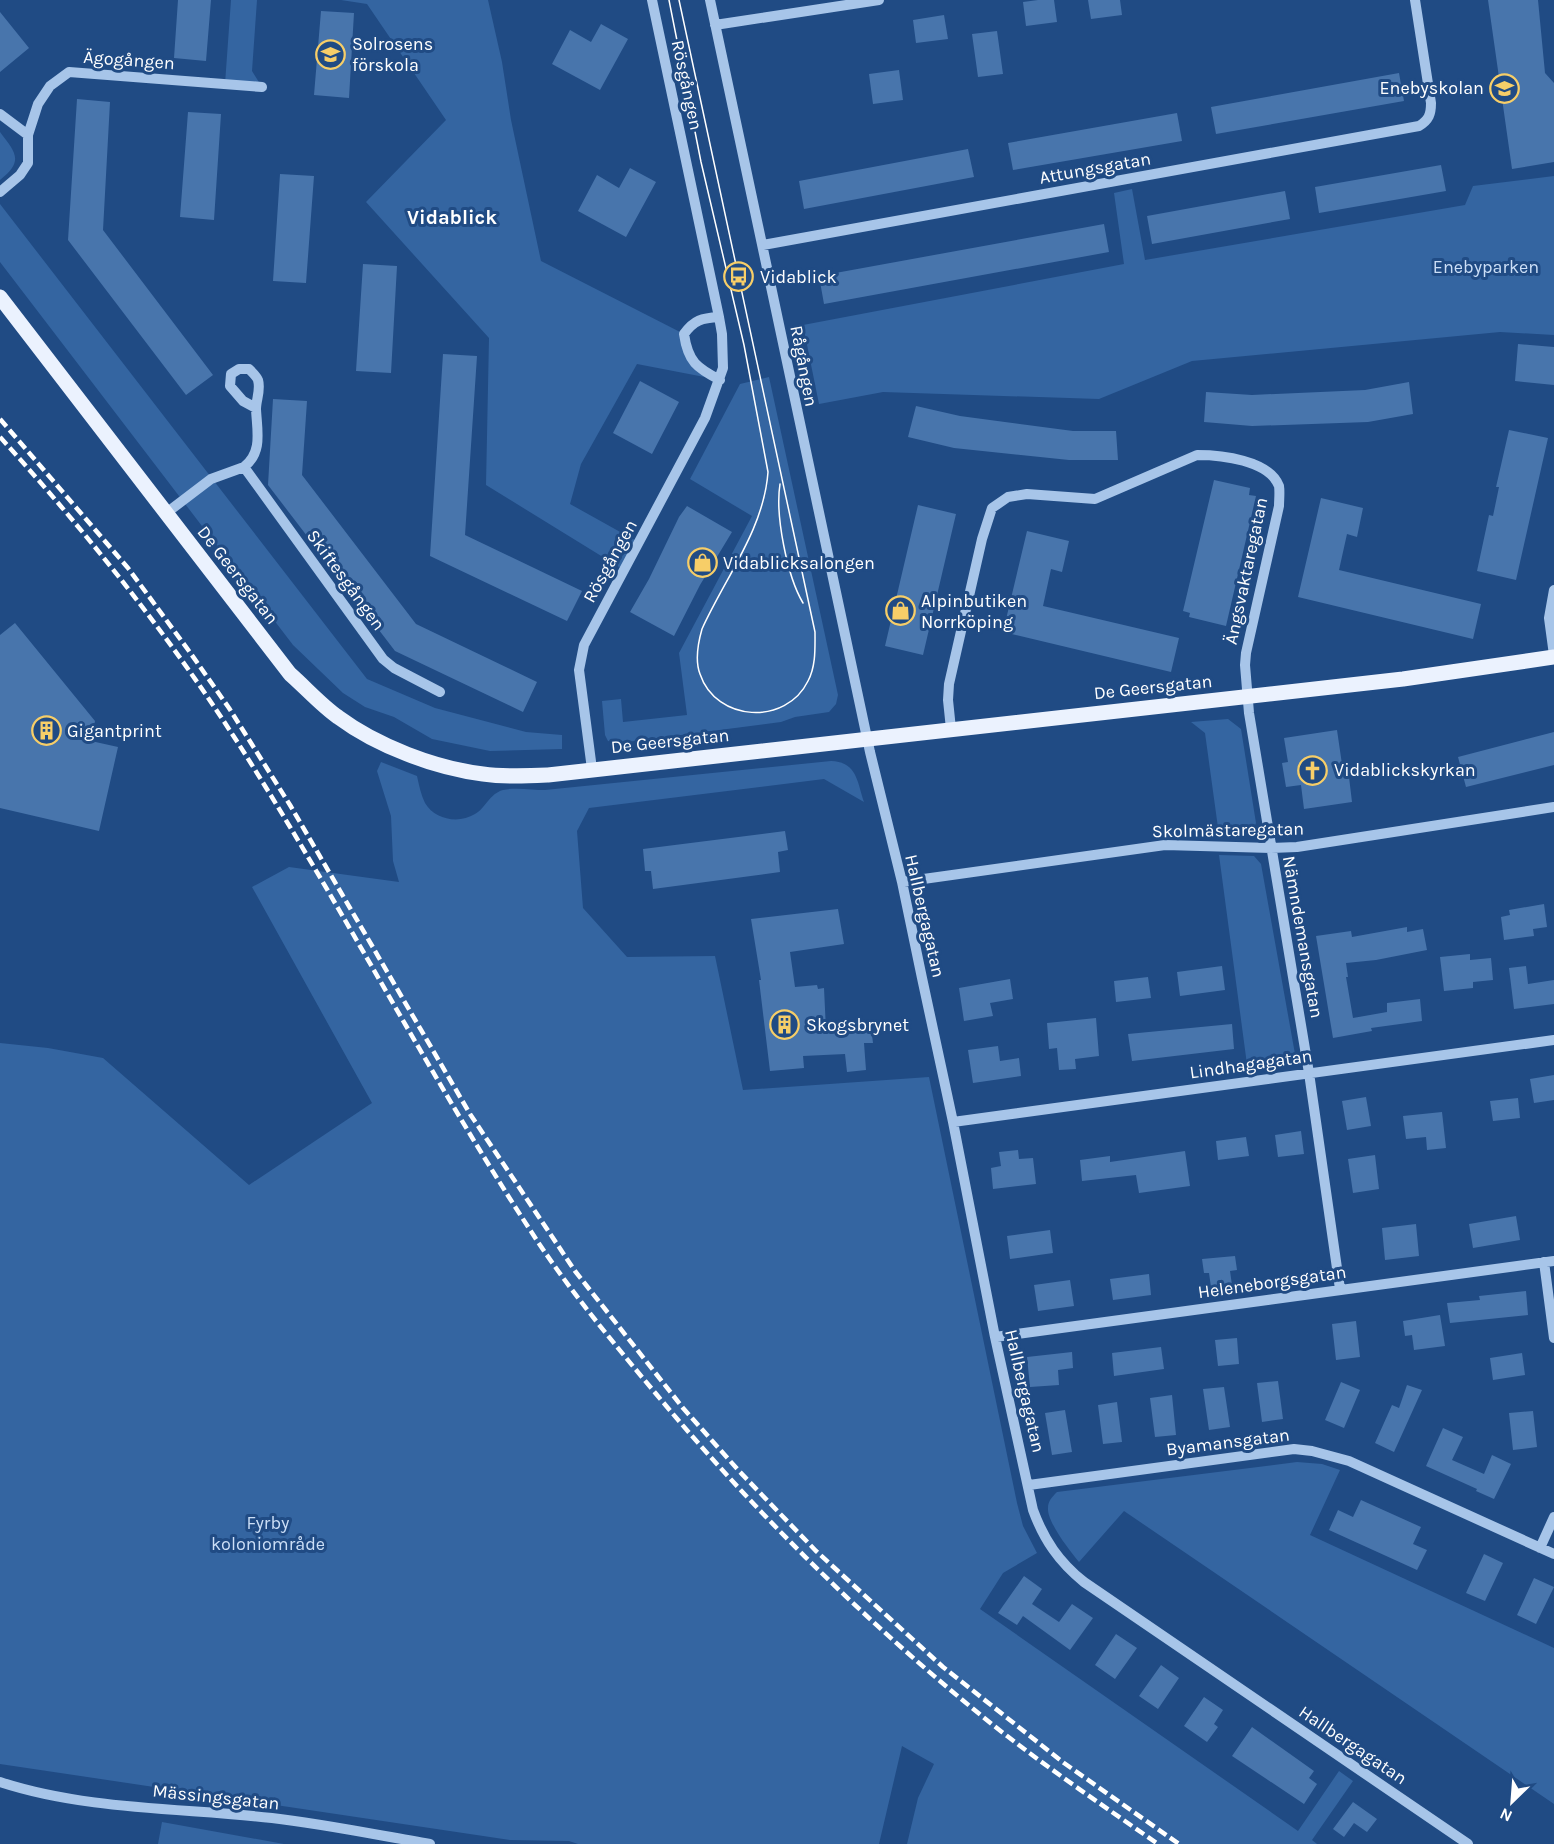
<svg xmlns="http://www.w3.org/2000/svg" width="1554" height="1844" viewBox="0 0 1554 1844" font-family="Karla,sans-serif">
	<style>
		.green { fill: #3465a1 }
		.building { fill: #4875ac }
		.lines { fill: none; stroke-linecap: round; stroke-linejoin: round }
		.minor { stroke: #a7c5e9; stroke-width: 10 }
		.major { stroke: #ebf2fe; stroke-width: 15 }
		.tram { stroke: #fff; stroke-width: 1.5 }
		.rail { stroke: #fff; stroke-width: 4.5; stroke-dasharray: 10 4.5; stroke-linecap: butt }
		.labels { text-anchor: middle; stroke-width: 6; stroke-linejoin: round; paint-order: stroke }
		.poi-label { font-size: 18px; fill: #fff; stroke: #204b84; text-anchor: start }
		.street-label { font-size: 18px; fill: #fff; stroke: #204b84 }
		.park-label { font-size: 18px; fill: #ccdff7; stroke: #204b84 }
		.neighbourhood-label { font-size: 20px; font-weight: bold; fill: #fff; stroke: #204b84 }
	</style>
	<rect width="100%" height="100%" fill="#204b84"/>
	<path class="green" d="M231,0h26l-5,71 10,16 -37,-3z
		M341,0h147l14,62 9,58 30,141 143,73 6,24 30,22 -83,-16 -56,100 -11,40 70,39 -16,27 -138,-85 3,-147 -123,-136 80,-82 -79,-116z
		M0,132c16,21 24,29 0,48z
		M1554,176v159l-54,-3 -308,29 -93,38 -216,-7 -64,12 -16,-79 321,-61 -10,-71 18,-4 13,71 320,-55 8,-19z
		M0,204l367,475 68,29 91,24 36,3v14l-72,2 -58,-12 -38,-22 -29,-10 -22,-14 -50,-48 -293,-383z
		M769,377l69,318 -2,9 -7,8 -34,5 -14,5 -162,21 -11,-2 -3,-6 -3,-34 19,-2 2,23 64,-7 -8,-62 73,-137 -62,-37 50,-95z
		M1228,719l13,10 15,94c-5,17 -22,12 -37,12l-14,-102 -14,-11z
		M831,761c26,1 26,20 33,41l-40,-23 -235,29 -12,23 6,77 44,49 88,-1 28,134 186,-13 88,426 6,23 14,27 -34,20 -23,36 318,222 41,-60 14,10 -41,59 5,4h-410l11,-46 16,-34 -32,-18 -23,98h-301l-9,-3 -59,-1 -510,-76v-721l48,5 55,10 146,127 123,-82 -120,-216 37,-20 110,15 -6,-21 -2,-45 -14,-45 4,-9 36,14c2,9 4,19 8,27 10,17 34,21 50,11 11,-6 14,-20 28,-24 12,-3 30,0 42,0z
		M1219,855l35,1 7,8 34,190 -6,12 -41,6z
		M1297,1462l25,2 18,6 -30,65 244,113v156l-430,-293 -45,51c-9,-11 -32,-40 -31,-54 0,-7 4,-11 9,-16z
		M162,1822l122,22h-126z"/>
	<path class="building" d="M178,0h33l-5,61 -32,-3z
		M1038,0h16l3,22 -31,4 -3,-24z
		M1088,0h32l2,15 -31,4z
		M1488,0h50l7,73 9,10v79l-42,7z
		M321,11l33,2 -5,85 -35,-3z
		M0,12l29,36 -29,24z
		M944,15l4,24 -32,4 -3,-23z
		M601,24l27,15 -28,51 -48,-26 18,-34 21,12z
		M997,31l6,43 -25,3 -6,-43z
		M899,70l4,30 -30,4 -4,-30z
		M1399,73l5,28 -188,33 -5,-27z
		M77,99l33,3 -7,128 110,145 -27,20 -118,-155z
		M188,112l33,2 -7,106 -34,-3z
		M1177,113l5,28 -169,29 -5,-27z
		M968,149l6,28 -170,32 -5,-28z
		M1441,165l5,26 -127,22 -4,-26z
		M630,168l26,14 -30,55 -48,-26 19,-36 22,13z
		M280,174l34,2 -8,107 -33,-2z
		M1285,191l5,28 -138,25 -5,-28z
		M1104,224l5,28 -285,52 -5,-28z
		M363,264l34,2 -6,107 -35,-2z
		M1518,344l36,3v38l-39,-4z
		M443,354l34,2 -12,179 117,56 -15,30 -137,-65z
		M640,381l39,21 -27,52 -39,-21z
		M1409,382l4,32 -45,8 -116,4 -48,-4 2,-30 46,3 113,-5z
		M273,399l34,2 -5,74 114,149 121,58 -14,30 -128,-61 -127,-166z
		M916,406l44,10 113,15h43l2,29h-49l-115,-12 -46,-11z
		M1509,430l39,8 -32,142 -39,-9 12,-56 4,1 6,-29h-3z
		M1214,480l36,8 -1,7 7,1 -30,130 -37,-9 1,-4 -7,-2z
		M1321,498l42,10 -6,29 -10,-3 -8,36 142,34 -8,35 -175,-42z
		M918,505l38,9 -33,141 -38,-9z
		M687,506l45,26 -32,53 -26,51 -44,-24 19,-33 30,-62z
		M1027,531l42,10 -7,31 -11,-3 -8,37 136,32 -8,34 -168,-40z
		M15,623l80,98 -4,20 27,6 -19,84 -99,-23v-173z
		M1337,730l7,48 5,-1 3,25 -48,7 -3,-24 -15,2 -4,-24 6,-1 -4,-24z
		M1554,732v33l-88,22 -8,-30z
		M785,831l3,19 -10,2 2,20 -127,17 -2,-18h-6l-2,-22z
		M1544,904l3,23 -14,2 1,7 -30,4 -3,-23 9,-2 -1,-5z
		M838,909l6,35 -54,8 5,35 22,-2 1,4 6,-1 2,42 45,-3 2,16h-9l2,27 -19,2 -2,-18 -42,2 1,12 -34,3 -11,-91h2l-10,-61z
		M1407,927v5l16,-3 4,21 -51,10 -30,3 2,14h-2l7,41 34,-6v-9l33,-4 2,22 -51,7 1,3 -39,7 -17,-102 35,-5 1,6z
		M1470,954v6l21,-2 2,22 -20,2v6l-29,3 -4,-34z
		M1222,966l3,24 -45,6 -3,-24z
		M1526,966l2,18 26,-4v24l-40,5 -5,-41z
		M1148,977l3,21 -35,4 -2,-21z
		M1010,979l3,20 -23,4 3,13 -29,5 -5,-33z
		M1096,1018l3,38 -24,3 1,10 -17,1 -2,-22 -8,1 -2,-26z
		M1232,1024l2,25 -102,12 -4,-27z
		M998,1046l2,15 19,-3 2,18 -48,7 -5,-33z
		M1554,1075v25l-20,3 -4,-24z
		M1366,1097l5,29 -24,4 -5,-29z
		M1518,1098l2,20 -27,3 -3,-20z
		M1442,1112l4,36 -19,2 -1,-13 -20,2 -3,-23z
		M1301,1131l3,23 -26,3 -3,-22z
		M1246,1137l3,19 -31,4 -2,-19z
		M1018,1150l1,9 14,-1 3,26 -43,5 -2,-21 10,-2 -2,-14z
		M1185,1151l5,35 -51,7 -3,-18 -54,6 -2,-21 30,-4v6z
		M1375,1155l4,34 -26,4 -5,-34z
		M1516,1216l4,24 -47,8 -4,-24z
		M1416,1224l3,32 -34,4 -3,-32z
		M1050,1230l3,23 -43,6 -3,-23z
		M1235,1256l2,14 -7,1 2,14 -21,2 -2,-14h-5l-2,-14z
		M1149,1274l2,21 -38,5 -3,-21z
		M1070,1280l4,26 -36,5 -4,-26z
		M1526,1291l2,24 -78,8 -3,-20 33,-3 -1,-4z
		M1440,1315l5,31 -31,4 -2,-15 -7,1 -2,-15z
		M1356,1321l4,36 -24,3 -4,-36z
		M1237,1338l2,26 -21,2 -3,-26z
		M1161,1347l3,22 -50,7 -2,-23z
		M1072,1352l1,16 -15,2 1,15 -29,2 -3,-30z
		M1522,1353l3,22 -32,5 -3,-22z
		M1278,1381l5,38 -21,3 -5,-39z
		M1341,1382l19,8 -16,38 -19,-8z
		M1407,1385l15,5 -28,62 -19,-9 17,-38 7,3z
		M1224,1387l6,40 -21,3 -6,-41z
		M1172,1395l4,40 -21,2 -5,-39z
		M1117,1402l5,40 -19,2 -5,-39z
		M1065,1410l7,42 -20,3 -7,-42z
		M1533,1411l4,36 -24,3 -4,-37z
		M1443,1428l20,9 -11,23 32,14 8,-19 19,9 -17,35 -18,-8 1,-2 -51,-23z
		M1361,1500l60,27 -8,17 14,6 -10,20 -88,-40 9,-20 15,7z
		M1484,1554l19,9 -18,38 -19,-8z
		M1024,1576l18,13 -10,15 27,18 13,-18 21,14 -23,32 -47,-34 -6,9 -19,-12z
		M1534,1578l20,9 -18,37 -19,-9z
		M1116,1634l21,14 -22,31 -20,-14z
		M1161,1665l18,13 -21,31 -19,-13z
		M1204,1697l19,13 -9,14 4,3 -11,15 -23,-16z
		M1252,1727l62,44 -5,7 8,6 -13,20 -72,-48z
		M1353,1802l24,17 -10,13 -13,-9 -10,14 -11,-8z"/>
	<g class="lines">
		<path class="minor" d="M710,0l160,752 32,130 20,96 31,144 42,215 38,173c11,30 26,52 51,72l384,262
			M715,25l164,-25
			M0,114l28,21
			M0,192l20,-17 8,-12v-28l10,-31 12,-18 19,-14 193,15
			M763,245l656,-119c10,-6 12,-12 12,-23l-16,-103
			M719,317c-17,1 -25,3 -35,17 4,28 13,34 36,46
			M244,467c19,-15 13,-36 12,-58 0,-9 5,-19 2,-29 -1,-3 -6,-8 -9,-11h-10l-8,5 -1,12 13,15 13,7
			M165,514l46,-35 33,-12 139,192 11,9 46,24
			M1554,590l-5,28 5,37
			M951,729l-3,-29 1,-16 33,-145 10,-31 16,-11 19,-3 68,5 102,-44c24,0 72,5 82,31 1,6 0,14 0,20l-33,147 -1,12 4,48 60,360 31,216
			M592,769l-13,-99 5,-25 121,-227 18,-50 -1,-34 -3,-17 -67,-317
			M902,882l263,-37 106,3 26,-1 257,-40
			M953,1122l601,-82
			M1544,1262l10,76
			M995,1337l559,-76
			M1029,1485l265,-36 18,2 37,10 205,93
			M1540,1548l14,-31
			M0,1782c85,28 182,26 272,36 52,6 105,17 158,26"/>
		<path class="major" d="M0,297l290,377c16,14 31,31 48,43 39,29 97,51 145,57 22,3 43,2 65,1l855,-96 151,-22"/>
		<path class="tram" d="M669,0l32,162 43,183 24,127c-4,57 -43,106 -66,157 -4,14 -7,32 -2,45 16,48 86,52 108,7 8,-15 7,-33 7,-49l-136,-632
			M780,484c-5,31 7,92 23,119"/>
		<path class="rail" d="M0,419l128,149 61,83 40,57 61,97 180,309 105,157 108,137 56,63 77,80 127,116 121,96 115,81
			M0,437c87,96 168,197 238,306 105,164 193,337 300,499 36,54 78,104 119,153 101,121 213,231 336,330 53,42 109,80 165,119"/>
	</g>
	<defs>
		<symbol id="school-ring" viewBox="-11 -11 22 22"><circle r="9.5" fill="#204b84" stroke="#f7ce68" stroke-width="1.5"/><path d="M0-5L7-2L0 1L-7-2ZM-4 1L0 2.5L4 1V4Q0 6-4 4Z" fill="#f7ce68"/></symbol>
		<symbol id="bus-ring" viewBox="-11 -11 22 22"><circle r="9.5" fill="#204b84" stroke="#f7ce68" stroke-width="1.5"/><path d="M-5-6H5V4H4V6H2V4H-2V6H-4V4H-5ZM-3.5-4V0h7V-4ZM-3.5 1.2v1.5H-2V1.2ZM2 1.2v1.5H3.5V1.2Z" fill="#f7ce68"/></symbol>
		<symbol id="shop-ring" viewBox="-11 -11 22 22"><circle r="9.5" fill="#204b84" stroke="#f7ce68" stroke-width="1.5"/><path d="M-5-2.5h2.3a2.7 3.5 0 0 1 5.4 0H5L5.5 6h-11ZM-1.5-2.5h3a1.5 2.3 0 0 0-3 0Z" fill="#f7ce68"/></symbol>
		<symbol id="building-ring" viewBox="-11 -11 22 22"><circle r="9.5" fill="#204b84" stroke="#f7ce68" stroke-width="1.5"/><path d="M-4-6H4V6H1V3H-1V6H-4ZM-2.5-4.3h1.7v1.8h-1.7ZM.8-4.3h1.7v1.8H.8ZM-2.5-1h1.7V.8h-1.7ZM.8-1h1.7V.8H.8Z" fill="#f7ce68"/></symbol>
		<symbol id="church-ring" viewBox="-11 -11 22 22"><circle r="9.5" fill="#204b84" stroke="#f7ce68" stroke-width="1.5"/><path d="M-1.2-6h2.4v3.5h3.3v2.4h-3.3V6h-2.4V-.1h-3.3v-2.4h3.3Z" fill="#f7ce68"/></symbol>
	</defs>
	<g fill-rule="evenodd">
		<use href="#school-ring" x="314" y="38" width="33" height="33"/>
		<use href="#school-ring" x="1488" y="72" width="33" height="33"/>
		<use href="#bus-ring" x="722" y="260" width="33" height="33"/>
		<use href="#shop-ring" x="686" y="546" width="33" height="33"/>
		<use href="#shop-ring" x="884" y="594" width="33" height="33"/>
		<use href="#building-ring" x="30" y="714" width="33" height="33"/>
		<use href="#church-ring" x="1296" y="754" width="33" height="33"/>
		<use href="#building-ring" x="768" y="1008" width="33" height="33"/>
	</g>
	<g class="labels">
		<g class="poi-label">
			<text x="352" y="50">Solrosens<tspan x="352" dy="21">förskola</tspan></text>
			<text x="1484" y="94" text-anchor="end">Enebyskolan</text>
			<text x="760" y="283">Vidablick</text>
			<text x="723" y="569">Vidablicksalongen</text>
			<text x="921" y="607">Alpinbutiken<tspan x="921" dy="21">Norrköping</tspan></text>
			<text x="67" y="737">Gigantprint</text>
			<text x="1334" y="776">Vidablickskyrkan</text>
			<text x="806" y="1031">Skogsbrynet</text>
		</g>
		<g class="street-label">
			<text transform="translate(129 60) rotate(4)" y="6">Ägogången</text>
			<text transform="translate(687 85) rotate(78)" y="6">Rösgången</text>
			<text transform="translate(1095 168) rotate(-10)" y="6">Attungsgatan</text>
			<text transform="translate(804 366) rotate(79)" y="6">Rågången</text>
			<text transform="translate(610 561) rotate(-61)" y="6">Rösgången</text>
			<text transform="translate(1246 571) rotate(-78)" y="6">Ängsvaktaregatan</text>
			<text transform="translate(238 575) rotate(52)" y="6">De Geersgatan</text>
			<text transform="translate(346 580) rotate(54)" y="6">Skiftesgången</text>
			<text transform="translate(1153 687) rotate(-6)" y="6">De Geersgatan</text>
			<text transform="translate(670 741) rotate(-6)" y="6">De Geersgatan</text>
			<text transform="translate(1228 830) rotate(-1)" y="6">Skolmästaregatan</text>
			<text transform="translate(925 916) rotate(77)" y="6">Hallbergagatan</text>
			<text transform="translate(1303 937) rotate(80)" y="6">Nämndemansgatan</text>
			<text transform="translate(1251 1064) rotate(-8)" y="6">Lindhagagatan</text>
			<text transform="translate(1272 1282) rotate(-8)" y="6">Heleneborgsgatan</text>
			<text transform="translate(1025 1391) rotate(77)" y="6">Hallbergagatan</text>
			<text transform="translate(1228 1442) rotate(-7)" y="6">Byamansgatan</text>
			<text transform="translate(1353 1745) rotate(34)" y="6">Hallbergagatan</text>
			<text transform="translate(216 1797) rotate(6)" y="6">Mässingsgatan</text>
		</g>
		<g class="park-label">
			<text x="1486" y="273">Enebyparken</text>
			<text x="268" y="1529">Fyrby<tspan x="268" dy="21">koloniområde</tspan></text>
		</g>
		<g class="neighbourhood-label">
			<text x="452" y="224">Vidablick</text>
		</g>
	</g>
	<g transform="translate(1512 1802) rotate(205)" stroke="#204b84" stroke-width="4.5" paint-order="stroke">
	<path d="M0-4.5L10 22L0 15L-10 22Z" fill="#ffffff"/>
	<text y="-9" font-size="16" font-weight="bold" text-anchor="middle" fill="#ffffff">N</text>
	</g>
</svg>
